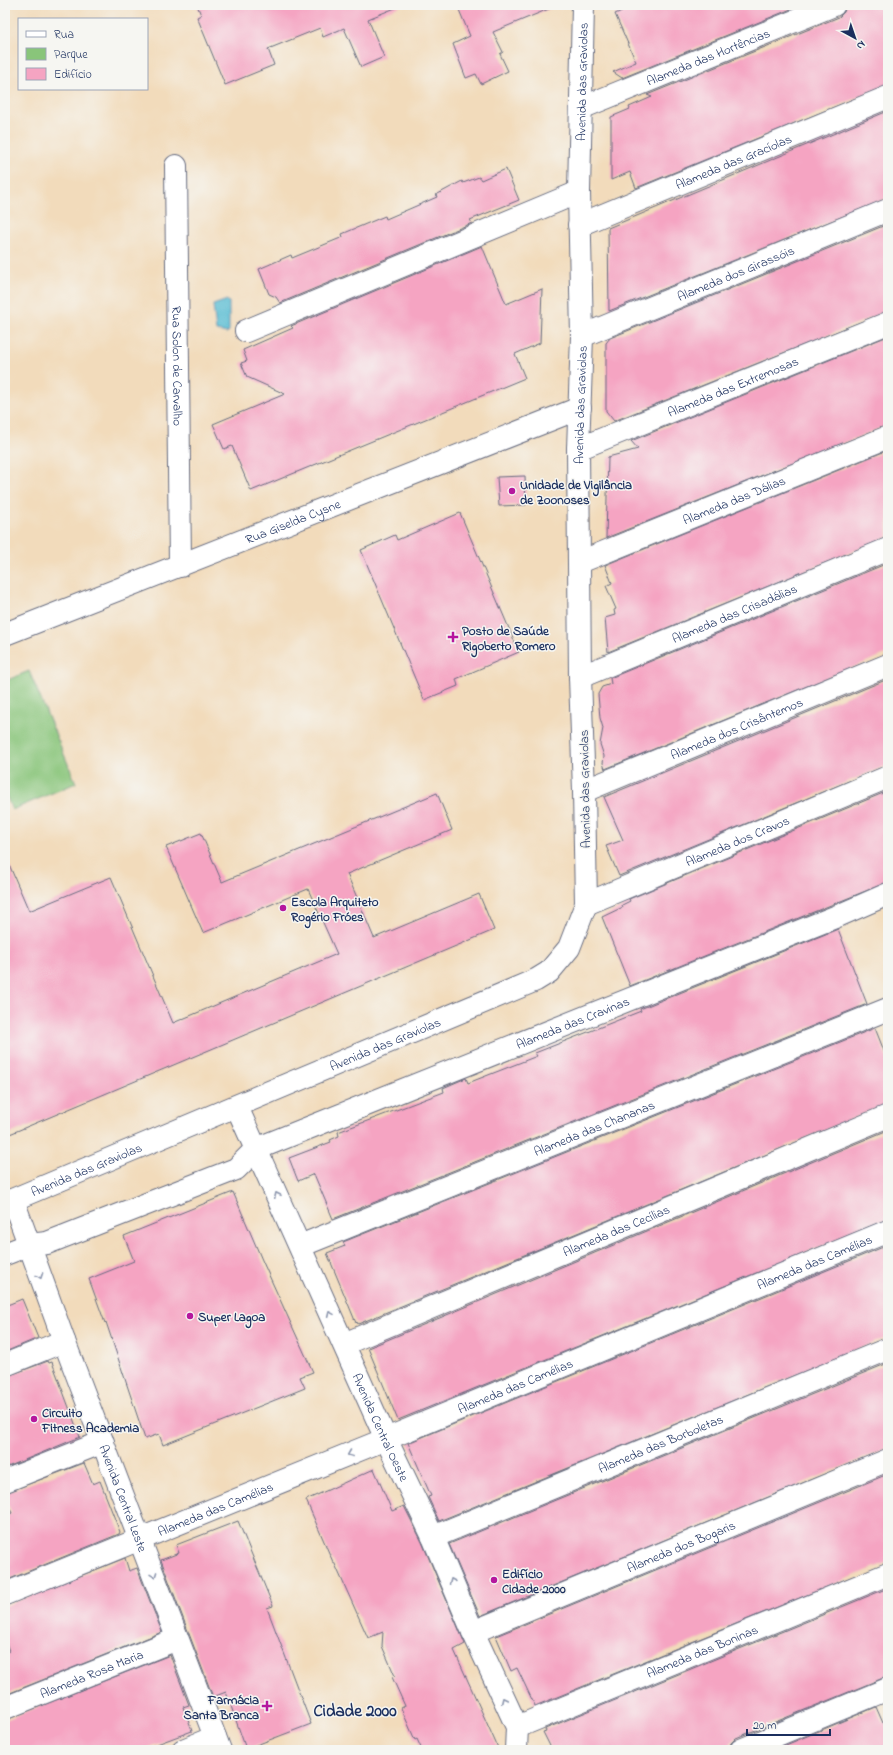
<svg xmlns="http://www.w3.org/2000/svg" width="893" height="1755" viewBox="0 0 893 1755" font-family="'Indie Flower',sans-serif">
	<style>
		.green { fill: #89c57a; stroke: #527a6c }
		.water { fill: #53bad1; stroke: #377498 }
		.building { fill: #f5a4c2 }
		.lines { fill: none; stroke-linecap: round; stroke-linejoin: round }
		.minor-casing { stroke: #666b7f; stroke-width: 24 }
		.minor { stroke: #fff; stroke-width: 22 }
		.oneway { stroke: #8d97ae }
		.poi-dot { fill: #b5179e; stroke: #f6f6f2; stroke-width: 1.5 }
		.labels { text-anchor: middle; stroke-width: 3; stroke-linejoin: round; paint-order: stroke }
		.street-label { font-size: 13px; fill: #1b2f5e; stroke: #f6f6f2 }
		.poi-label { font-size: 13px; font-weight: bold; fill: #1b2f5e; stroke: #f6f6f2; text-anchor: start }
		.district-label { font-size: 17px; font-weight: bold; fill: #1b2f5e; stroke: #f6f6f2 }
	</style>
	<rect width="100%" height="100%" fill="#f6f6f2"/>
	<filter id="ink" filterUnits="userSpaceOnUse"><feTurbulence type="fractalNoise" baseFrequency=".025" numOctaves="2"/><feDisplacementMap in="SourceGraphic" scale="8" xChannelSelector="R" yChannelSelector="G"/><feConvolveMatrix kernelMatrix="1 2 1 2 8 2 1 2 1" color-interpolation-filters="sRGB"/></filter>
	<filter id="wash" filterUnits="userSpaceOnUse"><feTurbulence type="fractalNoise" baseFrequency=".012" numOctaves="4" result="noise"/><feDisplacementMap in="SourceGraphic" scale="16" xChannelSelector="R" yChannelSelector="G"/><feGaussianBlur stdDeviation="0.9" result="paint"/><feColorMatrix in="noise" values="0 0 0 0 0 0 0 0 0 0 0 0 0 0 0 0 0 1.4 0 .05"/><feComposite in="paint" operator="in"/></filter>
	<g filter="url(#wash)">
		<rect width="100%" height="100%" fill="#f2dbbb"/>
		<path class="green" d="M29,671l47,112 -64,27 -7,-17v-112z"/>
		<path class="water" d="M227,300l2,2v29l-2,2 -11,-2 -3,-26z"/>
		<g id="blocks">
			<path class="building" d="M197,5h203v1l-32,13 16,38 -23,10 -17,-39 -21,9 -3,-9 -52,21 6,16 -49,20 -28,-68 4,-2z
				M457,5h99v1l-63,26 10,20 -3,2 8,17 -27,13 -5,-10 -10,4 -13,-34 17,-8z
				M635,5h166l-179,73 -9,-6 23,-10 -21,-48z
				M846,5h42v80l-252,103 -6,-16 -19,8v-63l19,-8 -1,-2 23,-10 -5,-2 192,-78 5,-5z
				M888,111v87l-279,113 -1,-83z
				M506,169l13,31 -49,20 2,3 -192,80 -4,-6 -7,-3 -10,-25 32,-14 1,3 51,-21 -1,-3 43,-18 1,3 51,-22 -1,-2 26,-14 1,2 16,-6 2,3z
				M888,224v87l-274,110 -8,-10v-68l4,-5z
				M482,246l24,58 36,-15 -2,54 -25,11 10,24 -274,113 -19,-45 -8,3 -11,-25 72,-30 -38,-17 -6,-14 6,-2 -4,-11 50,-22 -2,-2z
				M888,336v89l-282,113 2,-81 30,-8 -7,-8z
				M888,450v87l-280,115 -3,-34 10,-3 -1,-5 2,-1 -10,-23 6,-3 -7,-18z
				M525,476l1,29 -27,1 -2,-29z
				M460,513l59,139 -63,27 2,7 -34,14 -63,-150 34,-15 2,5z
				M888,563v90l-283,116 -2,-6 1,-7 -4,-12 3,-16 -3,-10 -2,-24 4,-7 9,-3 -1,-6z
				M888,679v86l-269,111 -13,-30 17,-6 -19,-43z
				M888,791v91l-258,104 -28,-69 21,-10 -1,-2 8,-4 -1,-2z
				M437,793l15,37 -105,44 11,26 16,38 105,-44 15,36 -489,206v-281l24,56 82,-34 62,146 164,-69 -29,-65 -105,44 -37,-86 35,-14 21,49z
				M838,929l29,75 -534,215 -19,-45 -16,7 -9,-23 42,-16 -1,-2 9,-4 -1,-4 106,-40 -1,-4 23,-10 2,5 69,-27 -2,-3 106,-42 -1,-2z
				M875,1028l13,33v43l-530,220 -1,-2 -1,1 -29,-70 18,-7 -2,-4z
				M888,1130v89l-490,201 -1,-2 -29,-70z
				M233,1192l29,68 51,112 -13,5 5,11 -142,57 -4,-11 -14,5 -39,-117 -1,1 -16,-44 45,-18 -10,-25z
				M888,1245v92l-449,184 -11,-24 3,-1 -23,-53z
				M22,1299l16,39 -33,14v-46z
				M48,1361l1,2 3,-1 28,75 -75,31v-91z
				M888,1363v85l-408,168 -31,-72z
				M84,1463l9,21 7,-3 20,51 -1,2 -114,47v-65l7,-3 -7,-14v-6z
				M374,1469l18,42 12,-5 18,36 43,102 -11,6 45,100h-77l-5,-11 -2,1 -14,-32 4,-2 -13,-29 3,-1 -13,-30 1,-14 -15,6 -34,-76h-1l-27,-62z
				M888,1474v88l-353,144 -18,-38 -6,3 -15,-35z
				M238,1521l35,85 -6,2 44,116 -65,25 -20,-57 -13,5 -52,-137 18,-7 -3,-8z
				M125,1558l4,13 8,-3 25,64 -157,63v-42l4,-2 -4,-11v-34z
				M888,1588v88l-152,62 -5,5 -2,7h-177l-9,-18 3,-1 -1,-2z
				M170,1655l19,50 -6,2 9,24 -51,19h-136v-30z
				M876,1707l7,16 5,-2v29h-114z"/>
		</g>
	</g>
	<g filter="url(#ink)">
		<use href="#blocks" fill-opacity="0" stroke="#666b7f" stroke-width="1"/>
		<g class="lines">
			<defs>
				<g id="minor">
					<path id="s1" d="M581,108l253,-103"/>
					<path id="s2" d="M176,166l4,400"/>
					<path id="s3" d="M579,225l309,-128"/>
					<path d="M246,331l333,-139"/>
					<path id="s4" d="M582,336l306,-126"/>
					<path id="s5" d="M578,449l310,-126"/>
					<path id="s6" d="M580,562l308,-125"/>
					<path id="s7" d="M5,634l575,-226"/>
					<path id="s8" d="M580,677l308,-128"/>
					<path id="s9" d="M584,791l304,-126"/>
					<path id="s10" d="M586,904l302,-127"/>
					<path id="s11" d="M237,1107l149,332 47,98 40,95 44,95 -1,23"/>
					<path id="s12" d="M13,1200l51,141 156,409"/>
					<path id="s13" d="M5,1203l531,-223 13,-8 20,-24 17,-44 -2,-113 -4,-114 -2,-228 4,-113 -3,-144 4,-187"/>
					<path id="s14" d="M300,1246l588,-237"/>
					<path id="s15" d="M5,1254l23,-9 19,-2 189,-74 20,-20 584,-234 48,-21"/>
					<path id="s16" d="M344,1344l544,-228"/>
					<path d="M5,1365l59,-24"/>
					<path d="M5,1481l98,-39"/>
					<path id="s17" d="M433,1537l455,-188"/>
					<path id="s18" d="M5,1594l381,-155 502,-208"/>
					<path id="s19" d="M473,1632l415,-172"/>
					<path id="s20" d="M5,1708l172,-69"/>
					<path id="s21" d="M517,1727l371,-153"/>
					<path d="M183,1750l32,-13"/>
					<path d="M741,1750l147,-61"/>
				</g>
			</defs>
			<use href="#minor" class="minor-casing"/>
			<use href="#minor" class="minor"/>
		</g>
		<defs><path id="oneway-chevron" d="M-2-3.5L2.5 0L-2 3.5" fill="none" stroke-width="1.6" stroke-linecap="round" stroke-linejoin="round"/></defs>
		<g class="oneway">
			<use href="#oneway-chevron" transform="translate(277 1195) rotate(-115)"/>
			<use href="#oneway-chevron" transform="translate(40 1276) rotate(70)"/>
			<use href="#oneway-chevron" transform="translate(330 1314) rotate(-114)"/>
			<use href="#oneway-chevron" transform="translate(350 1454) rotate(158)"/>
			<use href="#oneway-chevron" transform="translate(154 1575) rotate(70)"/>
			<use href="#oneway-chevron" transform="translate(452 1581) rotate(-113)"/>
			<use href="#oneway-chevron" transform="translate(504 1700) rotate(-115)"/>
		</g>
	</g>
	<g class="poi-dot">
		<circle cx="512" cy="491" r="4"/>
		<path d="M451 631h4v4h4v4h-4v4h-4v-4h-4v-4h4z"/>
		<circle cx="283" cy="908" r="4"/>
		<circle cx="190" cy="1316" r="4"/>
		<circle cx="34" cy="1419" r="4"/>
		<circle cx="494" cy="1580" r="4"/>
		<path d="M265 1700h4v4h4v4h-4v4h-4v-4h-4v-4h4z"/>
	</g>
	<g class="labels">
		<g class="street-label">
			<text dy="5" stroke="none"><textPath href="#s1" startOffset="137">Alameda das Hortências</textPath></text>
			<text dy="5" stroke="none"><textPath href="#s13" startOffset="1492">Avenida das Graviolas</textPath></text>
			<text dy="5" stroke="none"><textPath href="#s3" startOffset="167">Alameda das Gracíolas</textPath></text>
			<text dy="5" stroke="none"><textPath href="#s4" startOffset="166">Alameda dos Girassóis</textPath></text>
			<text dy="5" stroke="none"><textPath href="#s2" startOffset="200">Rua Solon de Carvalho</textPath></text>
			<text dy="5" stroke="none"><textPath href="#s5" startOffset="167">Alameda das Extremosas</textPath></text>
			<text dy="5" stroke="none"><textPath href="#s13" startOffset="1169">Avenida das Graviolas</textPath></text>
			<text dy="5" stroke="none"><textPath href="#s6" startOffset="166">Alameda das Dálias</textPath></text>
			<text dy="5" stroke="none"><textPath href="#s7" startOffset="309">Rua Giselda Cysne</textPath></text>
			<text dy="5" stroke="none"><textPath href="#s8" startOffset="167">Alameda das Crisadálias</textPath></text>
			<text dy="5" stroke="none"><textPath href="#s9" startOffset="165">Alameda dos Crisântemos</textPath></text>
			<text transform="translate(584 789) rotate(-91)" y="5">Avenida das Graviolas</text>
			<text dy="5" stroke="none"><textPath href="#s10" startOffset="164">Alameda dos Cravos</textPath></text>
			<text dy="5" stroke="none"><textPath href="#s15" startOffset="616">Alameda das Cravinas</textPath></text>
			<text dy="5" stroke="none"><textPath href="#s13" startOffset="412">Avenida das Graviolas</textPath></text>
			<text dy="5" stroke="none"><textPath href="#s14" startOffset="317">Alameda das Chananas</textPath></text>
			<text dy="5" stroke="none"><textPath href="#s13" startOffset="88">Avenida das Graviolas</textPath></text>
			<text dy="5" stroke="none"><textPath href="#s16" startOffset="295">Alameda das Cecílias</textPath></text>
			<text dy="5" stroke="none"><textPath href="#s18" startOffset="875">Alameda das Camélias</textPath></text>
			<text dy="5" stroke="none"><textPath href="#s18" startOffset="551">Alameda das Camélias</textPath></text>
			<text dy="5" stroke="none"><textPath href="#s11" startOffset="351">Avenida Central Oeste</textPath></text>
			<text dy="5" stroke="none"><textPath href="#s17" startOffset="246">Alameda das Borboletas</textPath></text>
			<text dy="5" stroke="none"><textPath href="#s12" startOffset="318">Avenida Central Leste</textPath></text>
			<text dy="5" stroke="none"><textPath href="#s18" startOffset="227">Alameda das Camélias</textPath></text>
			<text dy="5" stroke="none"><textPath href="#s19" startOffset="225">Alameda dos Bogaris</textPath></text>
			<text dy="5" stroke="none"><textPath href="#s21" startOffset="200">Alameda das Boninas</textPath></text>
			<text dy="5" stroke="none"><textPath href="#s20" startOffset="93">Alameda Rosa Maria</textPath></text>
		</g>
		<g class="poi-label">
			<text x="520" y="489">Unidade de Vigilância<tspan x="520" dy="15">de Zoonoses</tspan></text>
			<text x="462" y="635">Posto de Saúde<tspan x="462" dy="15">Rigoberto Romero</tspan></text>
			<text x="291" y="906">Escola Arquiteto<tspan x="291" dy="15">Rogério Fróes</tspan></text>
			<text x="198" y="1321">Super Lagoa</text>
			<text x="42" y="1417">Circuito<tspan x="42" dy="15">Fitness Academia</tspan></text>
			<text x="502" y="1578">Edifício<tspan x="502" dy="15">Cidade 2000</tspan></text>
			<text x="259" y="1704" text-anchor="end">Farmácia<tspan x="259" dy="15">Santa Branca</tspan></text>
		</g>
		<g class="district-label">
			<text x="355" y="1716">Cidade 2000</text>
		</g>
	</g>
	<rect width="893" height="1755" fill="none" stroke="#f6f6f2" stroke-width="20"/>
	<rect x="18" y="18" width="130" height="72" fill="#f6f6f2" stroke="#9ea6b7"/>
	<rect x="26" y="31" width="20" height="6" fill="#ffffff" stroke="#9ea6b7"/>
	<text x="54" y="38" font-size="12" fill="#1b2f5e">Rua</text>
	<rect x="26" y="48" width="20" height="12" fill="#89c57a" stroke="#9ea6b7"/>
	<text x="54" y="58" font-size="12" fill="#1b2f5e">Parque</text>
	<rect x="26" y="68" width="20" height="12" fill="#f5a4c2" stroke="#9ea6b7"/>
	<text x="54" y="78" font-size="12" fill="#1b2f5e">Edifício</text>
	<g transform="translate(855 38) rotate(140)" stroke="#f6f6f2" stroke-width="3" paint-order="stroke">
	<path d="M0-3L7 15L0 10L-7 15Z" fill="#1b2f5e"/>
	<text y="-6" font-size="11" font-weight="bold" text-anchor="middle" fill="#1b2f5e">N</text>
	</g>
	<path d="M747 1729v6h83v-6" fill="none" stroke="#1b2f5e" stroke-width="2"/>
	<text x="753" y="1729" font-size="12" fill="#1b2f5e" stroke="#f6f6f2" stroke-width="3" paint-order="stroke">20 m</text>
</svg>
